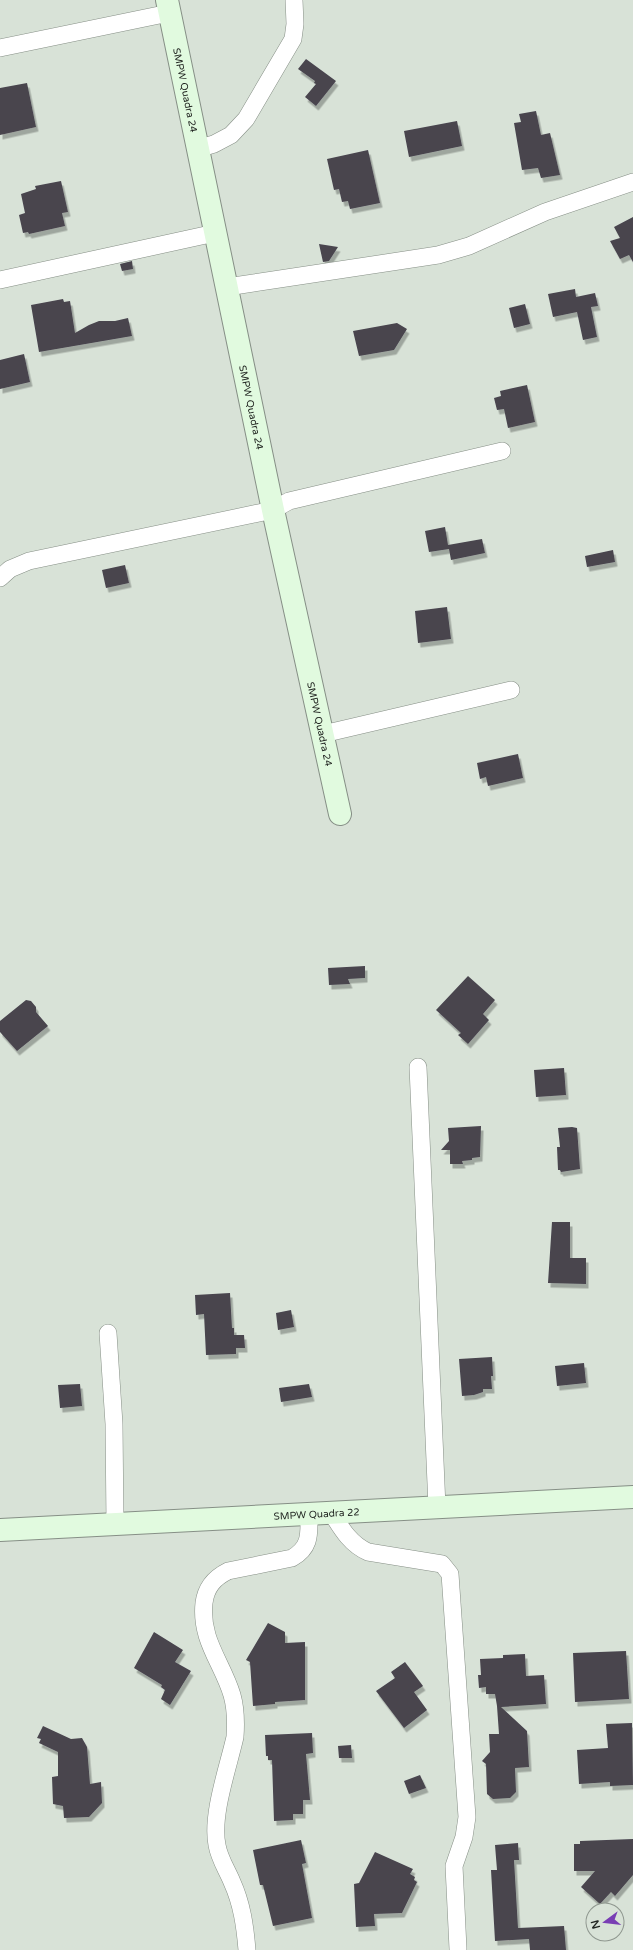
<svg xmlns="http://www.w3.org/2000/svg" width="633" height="1950" viewBox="0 0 633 1950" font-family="'Varela Round',sans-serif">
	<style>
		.building { fill: #48444e; filter: url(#shadow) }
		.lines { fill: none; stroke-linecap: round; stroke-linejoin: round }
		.street-casing { stroke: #868f86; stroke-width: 18 }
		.secondary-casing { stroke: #868f86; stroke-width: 24 }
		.street { stroke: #fff; stroke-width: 17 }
		.secondary { stroke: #e1fadf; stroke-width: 22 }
		.labels { text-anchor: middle; stroke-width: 4; stroke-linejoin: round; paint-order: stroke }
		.street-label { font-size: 10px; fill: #222622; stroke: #d8e2d7 }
	</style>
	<defs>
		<filter id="shadow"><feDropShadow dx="2.5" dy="4.5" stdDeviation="0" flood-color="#0004"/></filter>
	</defs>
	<rect width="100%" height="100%" fill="#d8e2d7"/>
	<path class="building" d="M306,59l30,22 -20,25 -11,-9 11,-13 -2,-1 1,-2 -17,-12z
		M27,83l9,44 -36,8v-47z
		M536,111l5,24 9,-2 10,42 -19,3 -3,-10 -16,2 -8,-47 7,-1 -2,-8z
		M457,121l5,25 -53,11 -5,-26z
		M368,150l12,53 -30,6 -2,-8 -6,1 -3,-13 -5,1 -7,-31z
		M61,181l7,31 -6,1 3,13 -36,8 -1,-2 -5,1 -4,-18 6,-2 -4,-19 15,-5 -1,-3z
		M633,217v45l-4,-7 -9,4 -10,-18 10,-3 -6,-11z
		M319,244l19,3 -9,14 -6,1z
		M132,261l1,8 -11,2 -2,-7z
		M575,289l1,8 19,-4 3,13 -7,1 6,30 -14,3 -6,-28 -24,5 -5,-23z
		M63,299l1,3 6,-1 5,32 14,-8 10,-4h16l13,-3 4,18 -93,16 -8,-47z
		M525,304l5,20 -16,4 -5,-20z
		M397,323l10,6 -13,21 -35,6 -6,-25z
		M24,354l6,28 -30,7v-29z
		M527,385l8,37 -27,6 -4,-19 -7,1 -3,-12 7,-2 -1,-5z
		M445,527l3,18 34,-6 3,14 -34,7 -2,-11 -20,3 -4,-21z
		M613,550l2,12 -28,5 -2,-11z
		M125,565l4,18 -23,5 -4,-18z
		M447,607l4,32 -33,4 -3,-32z
		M518,754l5,24 -35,8 -2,-9 -6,2 -3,-16z
		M365,966v12l-17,1 2,5 -21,1 -1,-17z
		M468,976l27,24 -12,14 6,6 -21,24 -10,-9 3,-2 -25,-23z
		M26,1000l5,1 5,6v5l12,14 -31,25 -17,-19v-11z
		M564,1068l2,27 -30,2 -2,-27z
		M481,1126l-1,31 -8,1v2l-10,1 1,3h-13v-14h-9l8,-9 -1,-13z
		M572,1127l5,1 3,41 -19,3 -1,-2h-2l-1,-23h3l-2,-19z
		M552,1222h18v36h16v26l-38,-1z
		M230,1293l2,35h2v7h10l1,13h-9v6l-30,1 -2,-41 -8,1 -1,-20z
		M291,1310l3,17 -16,3 -2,-17z
		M492,1357l1,19h-2l1,13h-9v3l-9,3 -12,1 -3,-37z
		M584,1363l2,20 -29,3 -2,-20z
		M80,1384l2,22 -22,2 -2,-23z
		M309,1384l3,13 -31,5 -2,-14z
		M268,1623l17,9v11l20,-1v58l-30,2v2l-22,2 -3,-44 -4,-2z
		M154,1632l29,18 -8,12 16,9 -21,34 -9,-6 4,-9 -4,-3 1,-2 -28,-17z
		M626,1651l3,48 -54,3 -2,-49z
		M525,1654l1,22 18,-1 2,29 -45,3 26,24 2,36 -14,1 1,24 -6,6 -17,1 -6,-5 -1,-30 -4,-3 8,-9 -1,-18h10l-2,-28 -2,-12h-9v-7l-7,1 -1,-13h3l-1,-16 23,-1v-3z
		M405,1662l18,24 -9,6 13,18 -23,18 -28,-37 19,-13 -4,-6z
		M632,1723l1,62 -23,1v-4l-31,2 -2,-34 31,-2 -2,-24z
		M43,1726l28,13 11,-1 5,9 3,37 11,-2 1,21 -13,14 -25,1 -1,-12 -10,-2 -1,-27 6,-1v-24l-19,-9 2,-4 -4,-1z
		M312,1733l1,20 -7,1 4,46h-7v14h-10v6l-19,1 -2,-61h-4v-4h-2l-1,-21z
		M351,1745l1,13h-13l-1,-12z
		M420,1775l6,13 -17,6 -5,-13z
		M633,1839v36l-18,21 -4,-4 -11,12 -19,-17 14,-16h-21v-27h6v-3z
		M301,1840l5,23 -4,1 10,54 -39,8 -10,-41h-3l-7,-35z
		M518,1843l1,17h-5l4,68 46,-2 2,24h-36l-1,-11 -34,2 -4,-71h6l-2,-25z
		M375,1852l38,17 -3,5 5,3 -1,3 3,2 -15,31 -28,1 1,12 -19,1 -2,-43 5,-1z"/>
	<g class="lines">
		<defs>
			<path id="street" d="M0,48l169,-35
				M197,149l17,-5 17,-9 15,-16 47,-80 2,-15 -1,-24
				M0,280l215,-47
				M227,287l211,-32 31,-9 76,-34 88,-30
				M0,578l10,-9 19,-8 244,-51 16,-9 213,-50
				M323,734l188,-44
				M418,1067l19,440
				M108,1333l6,91 1,100
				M331,1512c10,16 19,32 37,40l74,12 8,10 17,243 -3,20 -10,29 4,83
				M247,1950c-2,-24 -5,-46 -15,-68 -5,-12 -13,-24 -15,-37 -6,-30 11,-77 18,-108 1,-14 1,-28 -3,-42 -10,-33 -32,-55 -28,-92 2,-16 10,-25 24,-32l64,-13c19,-11 17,-24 17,-44"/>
			<g id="secondary">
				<path id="s1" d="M167,0l106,510 67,304"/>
				<path id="s2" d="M0,1530l633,-33"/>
			</g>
		</defs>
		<use href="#street" class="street-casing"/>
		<use href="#secondary" class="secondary-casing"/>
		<use href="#street" class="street"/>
		<use href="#secondary" class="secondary"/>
	</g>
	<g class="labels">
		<g class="street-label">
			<text dy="4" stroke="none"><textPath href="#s1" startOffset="92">SMPW Quadra 24</textPath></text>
			<text dy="4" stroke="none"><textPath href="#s1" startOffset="416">SMPW Quadra 24</textPath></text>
			<text dy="4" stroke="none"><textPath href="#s1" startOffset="740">SMPW Quadra 24</textPath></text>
			<text dy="4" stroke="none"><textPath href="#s2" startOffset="317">SMPW Quadra 22</textPath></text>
		</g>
	</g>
	<g transform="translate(605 1922) rotate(255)"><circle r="19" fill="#d8e2d7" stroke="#8f978f"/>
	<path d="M0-3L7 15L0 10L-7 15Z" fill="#793eb4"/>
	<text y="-6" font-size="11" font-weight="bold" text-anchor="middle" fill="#222622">N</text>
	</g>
</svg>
